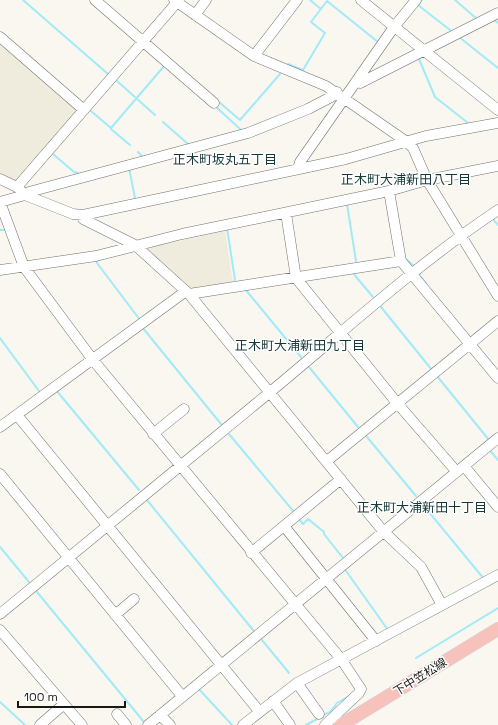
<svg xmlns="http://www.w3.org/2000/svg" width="498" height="725" viewBox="0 0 498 725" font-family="'Space Grotesk','Noto Sans JP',sans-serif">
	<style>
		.built { fill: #efebdd }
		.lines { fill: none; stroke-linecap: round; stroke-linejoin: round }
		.stream { stroke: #a1eaf8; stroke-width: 2 }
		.minor-casing { stroke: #72716b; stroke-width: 11 }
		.major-casing { stroke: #d5d5d5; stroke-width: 14 }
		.minor { stroke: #fff; stroke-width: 10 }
		.major { stroke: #f7c2bc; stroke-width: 13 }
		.labels { text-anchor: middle; stroke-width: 3; stroke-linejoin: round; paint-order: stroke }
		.street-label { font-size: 12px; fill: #181815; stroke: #fff }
		.neighbourhood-label { font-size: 13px; fill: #173938; stroke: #fff }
	</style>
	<rect width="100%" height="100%" fill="#f9f7f0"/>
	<path class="built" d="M0,41l80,69 -65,73 -15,-7z
		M225,231l8,52 -42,7 -45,-42z"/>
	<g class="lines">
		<path class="stream" d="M23,0l85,74
			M310,0l11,9
			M422,0l-4,5 32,25
			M455,0l22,19
			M493,19l5,4
			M459,37l39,31
			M423,56l-4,3 16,38 33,26
			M288,64l15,6 22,-37 -14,-11 16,-21 51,41
			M117,81l38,34
			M219,102l21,18 40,-46
			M215,106l25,23
			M91,111l20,17 54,-63
			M163,122l25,22
			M111,129l19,16
			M138,152l4,4
			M53,154l21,18 4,1
			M129,168l6,30
			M347,204l9,57
			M493,219l5,6
			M227,228l8,52
			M0,230h4
			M405,258l9,8
			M97,259v4l43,57
			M352,272l21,25
			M421,272l-2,3 7,8
			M245,289l56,68
			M381,307l51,63
			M142,327l79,97
			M0,338l39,53
			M309,367l49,60
			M437,376l52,64
			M56,390l83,100
			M229,434l65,78
			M367,437l49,59
			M489,449l9,11
			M147,500l106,130
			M424,506l60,73
			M298,518l5,6 5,-5 16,13v2l19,24
			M0,547l29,35
			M344,568l44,62
			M37,592l107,130
			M262,640l27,33
			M416,658l82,-50
			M198,688l34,37
			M0,702l25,23
			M322,716l9,-5 6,-8 12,-7
			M306,725l13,-7"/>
		<defs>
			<path id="minor" d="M95,0l119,103
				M174,0l80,56 72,30 81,56 6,6 14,32 71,116
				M361,0l137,110
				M195,15l11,-15
				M0,37l84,73
				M254,56l43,-56
				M356,82l4,1 138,-70
				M298,169l2,-7 94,-135 22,-27
				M0,179l17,8 8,8 48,19 10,1 263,-56 80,-23 72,-13
				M17,187l162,-187
				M389,191l12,70
				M0,202l24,65 69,93 248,299 20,30 -2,4 -34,32
				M0,202l25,-7 4,-3 219,-59 60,-24 23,-12 6,-5
				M286,213l10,65 101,125 59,68
				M83,215v4l52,26 54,49 194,237 38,36 21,38
				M0,270l96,-14 86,-22 207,-43 38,-11 71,-14
				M189,294l212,-33 97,117
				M17,415l242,296
				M0,427l186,-136
				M153,434l31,-25
				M327,461l171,-140
				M464,466l34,41
				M0,474l182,222
				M284,526l92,115
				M251,553l90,-74
				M0,614c89,-74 180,-147 269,-221 75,-62 148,-129 229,-183
				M115,615l19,-16
				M0,630l82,95
				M297,683l22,31
				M273,701l17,24
				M117,714l9,11
				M160,715l10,10
				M40,725l24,-21
				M148,725l350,-287
				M243,725l54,-42 201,-108"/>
			<path id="major" d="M341,725l157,-96"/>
		</defs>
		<use href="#minor" class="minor-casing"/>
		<use href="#major" class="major-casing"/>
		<use href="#minor" class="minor"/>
		<use href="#major" class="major"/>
	</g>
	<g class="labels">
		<g class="street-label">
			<text transform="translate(420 677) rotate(-32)" y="4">下中笠松線</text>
		</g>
		<g class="neighbourhood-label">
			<text x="225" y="164">正木町坂丸五丁目</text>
			<text x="406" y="184">正木町大浦新田八丁目</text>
			<text x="300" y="350">正木町大浦新田九丁目</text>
			<text x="422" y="512">正木町大浦新田十丁目</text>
		</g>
	</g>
	<path d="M18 701v6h107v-6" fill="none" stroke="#181815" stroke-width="2"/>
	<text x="24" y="701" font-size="12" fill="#181815" stroke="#ffffff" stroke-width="3" paint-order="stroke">100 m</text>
</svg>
